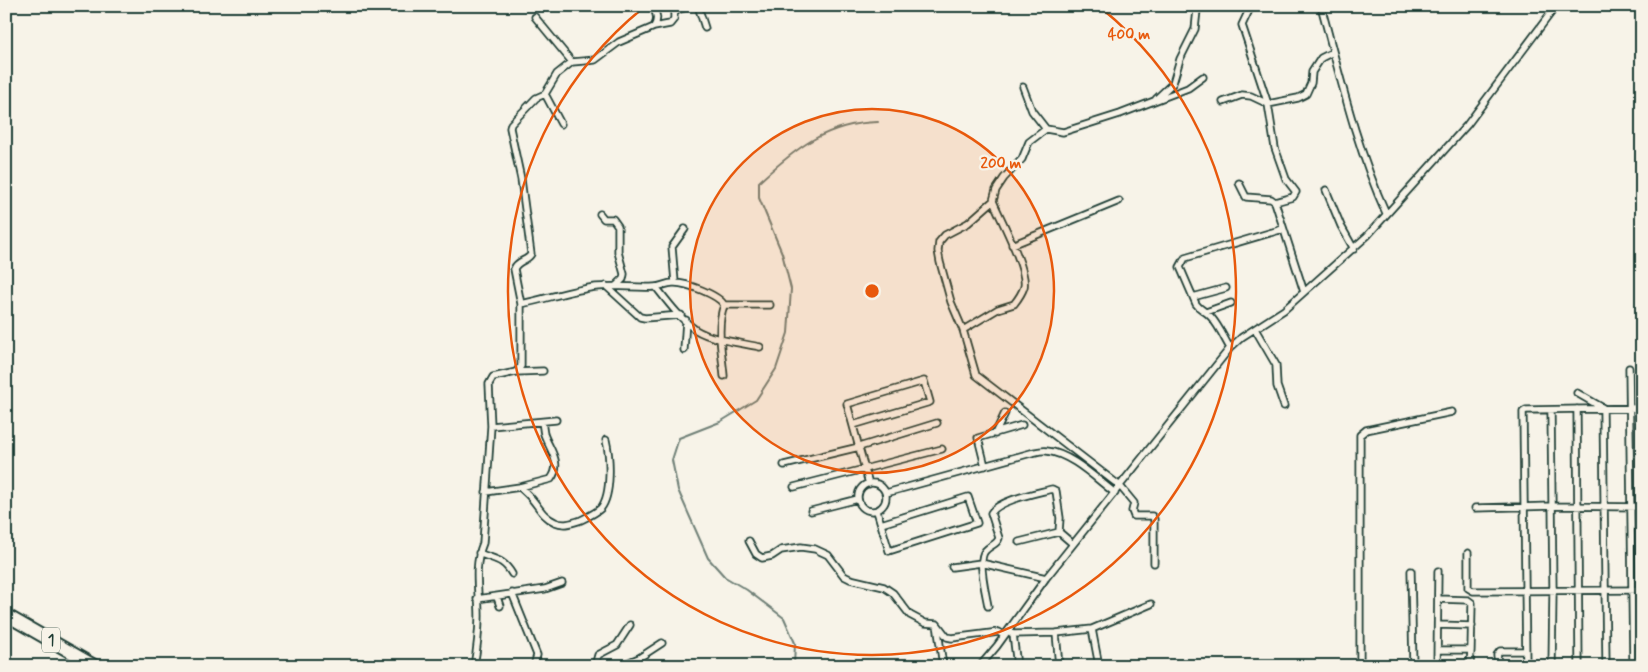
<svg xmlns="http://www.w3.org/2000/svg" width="1648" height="672" viewBox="0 0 1648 672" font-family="Mynerve,sans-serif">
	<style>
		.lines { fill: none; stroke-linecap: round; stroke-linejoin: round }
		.stream { stroke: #6f8077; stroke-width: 2 }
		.street-casing { stroke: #1f3d34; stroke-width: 9 }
		.highway-casing { stroke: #1f3d34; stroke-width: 15 }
		.street { stroke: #f7f3e8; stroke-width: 5.5 }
		.highway { stroke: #f7f3e8; stroke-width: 11 }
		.ring { fill: none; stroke: #e8590c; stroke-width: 2.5 }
		.labels { text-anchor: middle; stroke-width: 4.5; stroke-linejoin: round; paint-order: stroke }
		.shield { fill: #f7f3e8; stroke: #60746a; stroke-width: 1 }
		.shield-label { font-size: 15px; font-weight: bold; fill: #1f3d34 }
		.centre { fill: #e8590c; stroke: #f7f3e8; stroke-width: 2.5 }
		.ring-label { font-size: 15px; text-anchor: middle; font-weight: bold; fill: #e8590c; stroke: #f7f3e8; stroke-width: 4.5; stroke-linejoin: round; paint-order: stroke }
	</style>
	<rect width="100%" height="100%" fill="#f7f3e8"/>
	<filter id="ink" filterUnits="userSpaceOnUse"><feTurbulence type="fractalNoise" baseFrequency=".02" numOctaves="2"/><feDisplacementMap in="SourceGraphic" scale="10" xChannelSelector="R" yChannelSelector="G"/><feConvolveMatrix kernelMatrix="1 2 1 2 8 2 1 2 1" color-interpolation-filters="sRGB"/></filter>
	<g filter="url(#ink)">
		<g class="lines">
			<path class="stream" d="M794,666l1,-23 -11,-25 -37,-28 -22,-13 -17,-19 -30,-68 -6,-30 7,-22 41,-16 36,-22 20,-31 12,-36 3,-44 -9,-36 -23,-55v-16c36,-33 67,-59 119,-60"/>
			<defs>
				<path id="street" d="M698,6l7,22
					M1251,6l-9,19 26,79 7,44 11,31 10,13 -3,5 -18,5
					M1321,6c19,70 35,141 65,207
					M535,17l37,45
					M654,27l16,-3 4,-5v-5l3,-4 13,-4
					M1023,87l9,24 14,18
					M545,94l16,30
					M1156,99l17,-16 7,-24 15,-30 2,-19 -1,-4
					M1223,102l19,-7 9,1 17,8 30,-6 8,-4 5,-11 1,-11 9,-14 12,-6
					M1239,183l7,14 25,2 4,3 29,90
					M1326,190l15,36 13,23
					M600,214l4,5h9l5,7v26l6,22 -1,5 -7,7
					M1012,245l107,-44
					M675,282l-3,-35 13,-18
					M606,286l34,31 5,1 36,-3
					M656,287c11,14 25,33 40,43 16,10 46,13 64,17
					M1193,297l33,-9
					M521,304c25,-5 50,-14 75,-17 20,-2 39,1 58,0 7,0 12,-4 19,-4 12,-1 46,12 51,22 -8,22 -2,48 0,71
					M724,305h46
					M1206,312l25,-9
					M1255,329l21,36 1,21 7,20
					M963,330l35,-21 16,-5c4,-5 8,-11 10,-17 4,-17 -24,-69 -31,-86
					M1230,348c-6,-10 -11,-22 -19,-31 -5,-6 -11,-7 -15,-13l-16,-37 5,-9 98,-29
					M684,350l2,-30
					M1629,368l4,298
					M516,372l27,-1
					M1577,393l26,15 3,258
					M1577,409l2,257
					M1551,410l2,181 -1,75
					M853,425l77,-23 -6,-21 -77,23 22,80
					M491,426l65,-6
					M995,434l10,-21
					M784,465l75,-18 78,-24
					M985,466l-7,-28 44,-13
					M858 497a14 14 0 1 1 28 0a14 14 0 1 1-28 0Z
					M520,487c4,4 8,7 11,11 8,9 12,19 24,24 9,4 17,1 26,-2 6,-3 15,-7 20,-12 11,-14 9,-51 5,-68
					M794,487l148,-38
					M486,492l34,-5 31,-8c12,-16 -2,-30 -7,-45 -1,-4 -1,-8 -2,-12
					M886,493l145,-40c5,-1 11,-3 16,-2 25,3 48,27 68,42
					M1475,508l77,-2 90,1
					M811,511l47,-12
					M877,511l12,40 88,-28 -9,-26 -87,27
					M749,541l7,13 6,4 10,-2 9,-6 20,-3 14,2 13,6 16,21 6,3 34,8 9,6 17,22 15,8 12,1 10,13 5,1 47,-6 4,3
					M1019,542l40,-10
					M479,553c15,7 24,5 33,21
					M1468,553v35l5,3 169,-1
					M1154,563v-44l-2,-3h-18l-2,-5 2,-8 -14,-17 -144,-111 -13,-45 -12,-28 -11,-40 -2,-11 1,-9 6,-7 23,-12 25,-22 3,-11 8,-12 18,-19 7,-17 17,-13 17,3 57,-18 68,-26 15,-11
					M952,567l29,-4 65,15
					M1411,571l2,95
					M512,593l25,62 -3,11
					M497,597l3,9
					M477,599l68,-10 17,-6
					M1438,599l30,1 4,3 -1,47
					M988,606c-2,-12 -11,-46 -3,-55 5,-6 12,-6 14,-13l-8,-25c8,-13 46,-20 61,-24l4,2 4,27 -1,14 14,12
					M937,624l6,42
					M1438,625l34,1
					M1092,629l7,37
					M1011,633l2,1 4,32
					M1056,633l3,33
					M1013,634l43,-1 36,-4 59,-25
					M1438,650h33l-1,16
					M474,666c3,-17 5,-34 5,-50 0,-26 -6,-49 4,-73l8,-117 -2,-42 4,-7 23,-5 5,-6v-62l-7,-35c3,-9 14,-8 17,-15l-10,-75 -11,-51 1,-4 25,-26 9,-4 12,-20 15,-12 23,-2 24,-18 35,-15c5,-8 2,-13 -1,-21
					M595,666l3,-11 19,-10 13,-20
					M620,666l19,-8 23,-15
					M980,666l17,-20 49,-68 184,-230 12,-11 42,-27 83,-74 100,-111 89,-119
					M1360,666v-231l6,-5 86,-18
					M1429,666l8,-1
					M1437,666l1,-95
					M1498,666l-1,-11 3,-4h25
					M1526,666l-3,-254 3,-2 116,-2"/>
				<path id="highway" d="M6,615l89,51"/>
			</defs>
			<use href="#street" class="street-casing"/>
			<use href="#highway" class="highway-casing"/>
			<use href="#street" class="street"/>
			<use href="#highway" class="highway"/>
		</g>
	</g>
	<circle cx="872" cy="291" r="182" fill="#e8590c" fill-opacity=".12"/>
	<g class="ring">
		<circle cx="872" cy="291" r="182"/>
		<path d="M1101 8A364 364 0 1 1 643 8"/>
	</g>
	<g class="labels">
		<rect class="shield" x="42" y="627.5" width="18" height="25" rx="4"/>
		<g class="shield-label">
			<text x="51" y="645">1</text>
		</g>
	</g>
	<circle cx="872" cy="291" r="8" class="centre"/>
	<g class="ring-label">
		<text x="1129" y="39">400 m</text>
		<text x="1001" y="168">200 m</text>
	</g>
	<rect width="1648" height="672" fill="none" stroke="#f7f3e8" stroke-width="25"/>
	<rect x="12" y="12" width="1623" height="647" fill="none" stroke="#1f3d34" stroke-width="2" filter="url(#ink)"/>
</svg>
